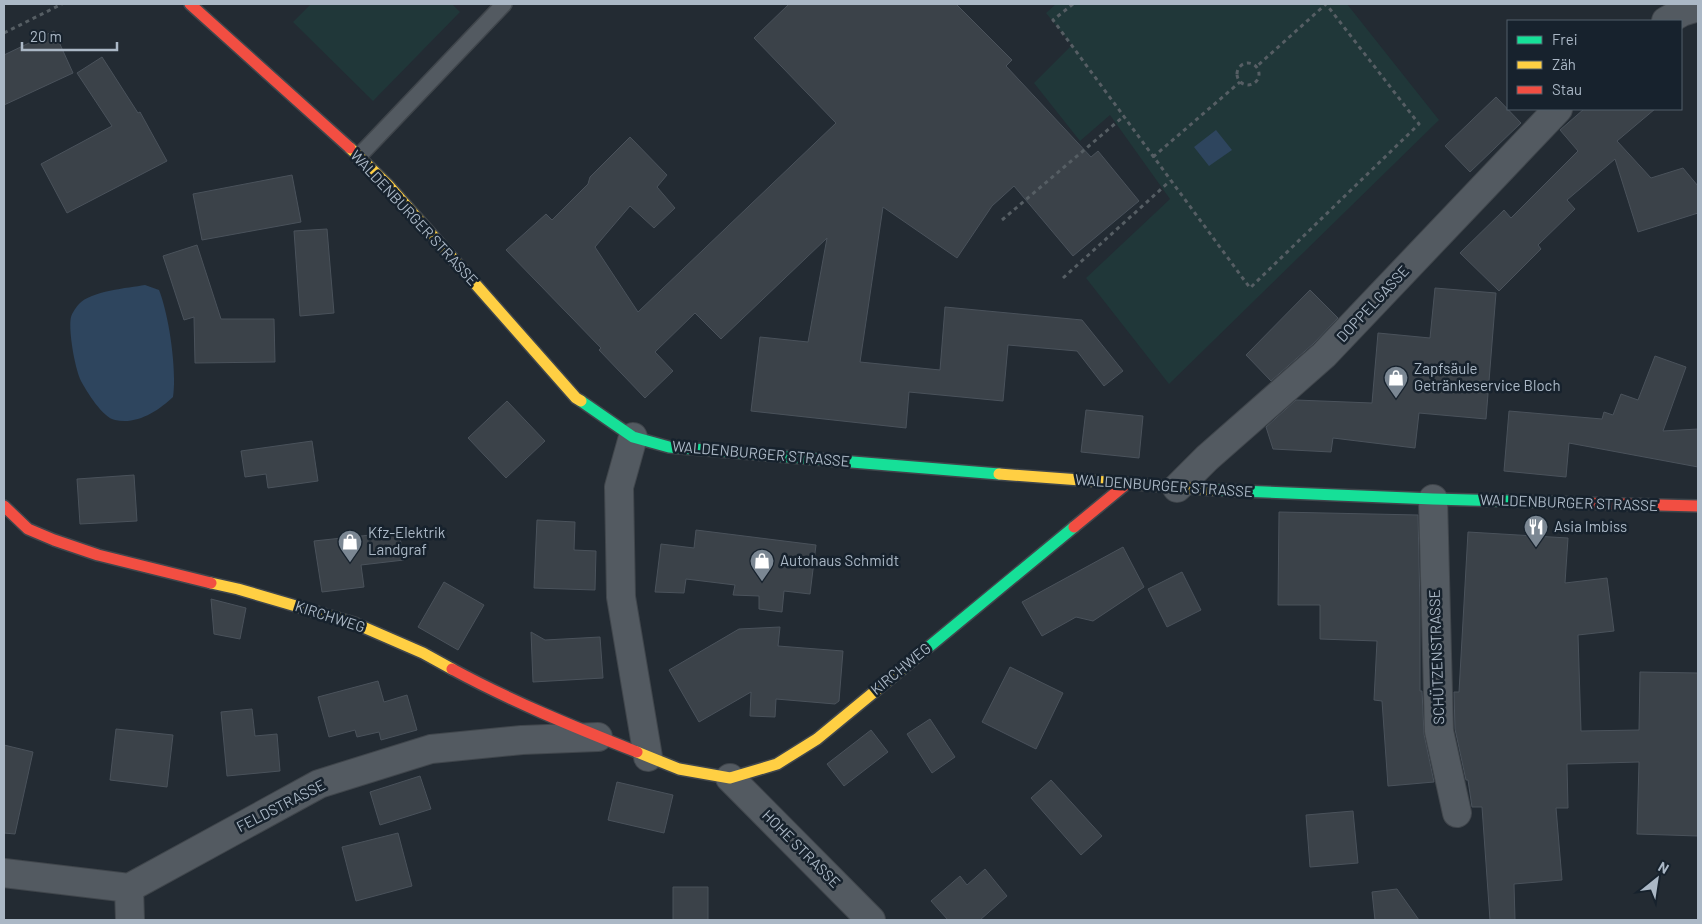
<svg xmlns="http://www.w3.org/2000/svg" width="1702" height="924" viewBox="0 0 1702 924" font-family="Barlow,sans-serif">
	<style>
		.green { fill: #203739 }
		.water { fill: #2e455e }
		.building { fill: #3b4249; stroke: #4a525b }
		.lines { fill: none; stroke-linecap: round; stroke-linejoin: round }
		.lane-casing { stroke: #40464c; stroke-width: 18 }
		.street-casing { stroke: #40464c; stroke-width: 30 }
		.fast-casing { stroke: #40464c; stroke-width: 14 }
		.slow-casing { stroke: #40464c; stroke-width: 14 }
		.jam-casing { stroke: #40464c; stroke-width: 14 }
		.path { stroke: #565e64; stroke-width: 3; stroke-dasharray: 4 4; stroke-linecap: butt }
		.lane { stroke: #535a61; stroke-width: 15 }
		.street { stroke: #535a61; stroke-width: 28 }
		.fast { stroke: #16e098; stroke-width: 11 }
		.slow { stroke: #ffcf43; stroke-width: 11 }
		.jam { stroke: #f24e42; stroke-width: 11 }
		.labels { text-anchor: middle; stroke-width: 5; stroke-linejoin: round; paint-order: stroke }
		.street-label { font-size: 15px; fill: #abb8c6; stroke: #17222d }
		.poi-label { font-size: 15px; fill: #abb8c6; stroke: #17222d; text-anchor: start }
	</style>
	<rect width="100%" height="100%" fill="#232b33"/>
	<path class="green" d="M311,4h141l8,8 -87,89 -80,-79z
		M1056,4h291l92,116 -270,264 -83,-106 84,-79 -60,-84 -30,26 -46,-58 38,-38 -26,-32z"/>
	<path class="water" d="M1216,130l16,20 -23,16 -15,-19z
		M145,285l14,5c10,25 18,80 14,107 -15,14 -36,28 -58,23 -12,-2 -28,-28 -34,-39 -6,-12 -13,-51 -10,-64 1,-4 6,-11 8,-13 12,-13 49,-16 66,-19z"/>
	<path class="building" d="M789,4h167l56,56 -6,6 85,91 7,-6 41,50 -66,55 -59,-70 -22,20 -35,52 -74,-51 -23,155 80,8 5,-63 137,13 41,51 -19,15 -27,-35 -69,-6 -5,56 -94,-9 -3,36 -155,-17 9,-74 48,5 19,-104 -106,101 -26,-26 -40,39 18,19 -28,27 -46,-48 2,-2 -95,-98 40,-36 6,6 36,-36 2,-7 40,-40 37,38 -10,12 18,21 -21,20 -24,-22 -35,41 43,65 198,-189 -82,-85z
		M54,31l19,42 -69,32v-50z
		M102,57l36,56 2,-1 27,49 -100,52 -26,-49 71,-38 -35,-53z
		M1496,97l25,26 -51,49 -25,-26z
		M1584,109h71l-38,32 34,37 32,-10 15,18v27l-60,19 -23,-73 -48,41 8,9 -37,36 3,4 -42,42 -39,-38 44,-43 7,8 67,-67 -18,-21z
		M292,175l9,47 -99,18 -9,-46z
		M327,229l7,84 -34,3 -6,-85z
		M197,245l24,74h53l1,43 -80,1 -1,-46 -10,3 -21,-64z
		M1435,288l61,5 -10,126 -67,-6 -4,35 -82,-10 -2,14 -58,-3 -7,-22 30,-27 76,3 6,-70 52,5z
		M1310,290l28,28 -25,26 -42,37 -25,-26z
		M1655,356l31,11 -23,64 35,-2v38l-129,-24 -3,34 -62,-6 5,-60 93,8 2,-7 9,3 8,-21 17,6z
		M507,401l38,40 -39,37 -38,-40z
		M1086,410l57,6 -4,42 -58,-6z
		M312,441l6,40 -50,7 -2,-14 -21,3 -4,-26z
		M134,475l3,46 -57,3 -3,-45z
		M1279,512l139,3 2,94v82h2l2,43 10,48 -46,4 -6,-85 -8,-1 3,-59 -57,-2v-34h-42z
		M537,520l38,2 -1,28 22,1 -1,39 -61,-2z
		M696,530l120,15 -6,49 -26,-3 -2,21 -23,-3v-13l-26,-1 2,-10 -49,-6 -2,14 -29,-1 6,-48 33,4z
		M399,532l5,28 -43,5 3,22 -42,5 -8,-51z
		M1468,532l100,6 -3,45 42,-5 7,53 -36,4 3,96 58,-1 1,-58 58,1v163l-61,-2 2,-72 -72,2 1,44h-12l6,72 -48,4 1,36h-25l-8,-113h-10l-4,-27h-2l-11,-51 -1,-37h5z
		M1123,547l21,40 -51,34 -17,-4 -34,19 -20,-34z
		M1182,572l19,38 -34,17 -19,-38z
		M444,582l40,23 -26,45 -40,-23z
		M211,599l35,9 -6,31 -26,-5z
		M780,627l-2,19 65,5 -4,50 -4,3 -59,-5 -1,18 -25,-1 1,-24 -52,30 -30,-52 70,-41z
		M531,632l14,8 55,-3 3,41 -70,4z
		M1010,667l53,26 -27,56 -54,-27z
		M378,681l6,21 23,-7 10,35 -36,10 -2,-8 -22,5 -2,-7 -26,7 -11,-40z
		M252,709l3,27 22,-2 3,37 -53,5 -6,-64z
		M930,719l25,38 -23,16 -25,-39z
		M116,729l57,6 -6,52 -57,-7z
		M871,730l17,22 -44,34 -17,-22z
		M4,745l29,7 -18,82 -11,-1z
		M420,776l11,33 -51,16 -10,-33z
		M1051,780l51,56 -21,19 -50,-57z
		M617,782l56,13 -9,38 -56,-13z
		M1353,811l5,52 -48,4 -4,-52z
		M398,833l14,53 -56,15 -14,-54z
		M985,869l22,27 -27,24h-32l-17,-19 29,-25 7,9z
		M673,887h35v33h-35z
		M1397,889l22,31h-44l-3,-28z"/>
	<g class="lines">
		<defs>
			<path id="lane" d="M359,156l145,-152"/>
			<path id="street" d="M1666,21l16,-9 16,-5
				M633,437l-14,50 2,110 27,160
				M1177,488l30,-30 117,-103 234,-246
				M1433,499l6,232 18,82
				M730,778l141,142
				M4,873l125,15 190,-104 112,-35 91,-9 76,-3
				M129,888l1,32"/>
			<path id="fast" d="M581,401l52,36 36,10 330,27
				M1216,490l217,9 146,4
				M902,669l172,-142"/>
			<path id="slow" d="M350,148l38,37 188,213 5,3
				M999,474l217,16
				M211,583l27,6 116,34 69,30 29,16
				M637,752l42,17 51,9 47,-14 40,-25 85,-70"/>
			<path id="jam" d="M190,4l160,144
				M1579,503l119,3
				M4,506l24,23 26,11 44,15 113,28
				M1074,527l51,-42
				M452,669c59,32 122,58 185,83"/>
		</defs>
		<use href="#lane" class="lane-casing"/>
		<use href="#street" class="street-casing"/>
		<use href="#fast" class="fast-casing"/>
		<use href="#slow" class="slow-casing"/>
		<use href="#jam" class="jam-casing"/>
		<path class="path" d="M1073,4l-20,16 197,268 169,-164 -93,-120 -70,63
			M4,33l58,-29
			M1237 74a11 11 0 1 1 22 0a11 11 0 1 1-22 0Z
			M1153,157l87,-75
			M1002,220l122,-104
			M1063,278l107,-97"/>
		<use href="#lane" class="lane"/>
		<use href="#street" class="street"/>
		<use href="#fast" class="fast"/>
		<use href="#slow" class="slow"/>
		<use href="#jam" class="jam"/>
	</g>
	<defs>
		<symbol id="shop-pin" viewBox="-11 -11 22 30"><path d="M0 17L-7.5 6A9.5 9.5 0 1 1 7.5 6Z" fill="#7b8793" stroke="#17222d"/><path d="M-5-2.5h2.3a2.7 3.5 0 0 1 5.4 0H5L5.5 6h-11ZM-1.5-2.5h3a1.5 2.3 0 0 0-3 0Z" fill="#fff"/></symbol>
		<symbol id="restaurant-pin" viewBox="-11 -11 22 30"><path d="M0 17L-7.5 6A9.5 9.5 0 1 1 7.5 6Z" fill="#7b8793" stroke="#17222d"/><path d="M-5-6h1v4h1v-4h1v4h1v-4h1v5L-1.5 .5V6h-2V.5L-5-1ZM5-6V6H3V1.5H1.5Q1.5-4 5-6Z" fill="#fff"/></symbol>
	</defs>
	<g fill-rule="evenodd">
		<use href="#shop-pin" x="1382" y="364" width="28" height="38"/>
		<use href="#restaurant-pin" x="1522" y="513" width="28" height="38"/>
		<use href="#shop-pin" x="336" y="528" width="28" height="38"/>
		<use href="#shop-pin" x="748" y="547" width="28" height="38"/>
	</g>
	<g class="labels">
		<g class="street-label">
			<text transform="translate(414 218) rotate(47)" y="5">WALDENBURGER STRASSE</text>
			<text transform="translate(1373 304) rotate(-47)" y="5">DOPPELGASSE</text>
			<text transform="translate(761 454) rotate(5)" y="5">WALDENBURGER STRASSE</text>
			<text transform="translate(1164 486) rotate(4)" y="5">WALDENBURGER STRASSE</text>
			<text transform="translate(1569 503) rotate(2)" y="5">WALDENBURGER STRASSE</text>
			<text transform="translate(330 617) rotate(18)" y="5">KIRCHWEG</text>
			<text transform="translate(1437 657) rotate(-92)" y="5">SCHÜTZENSTRASSE</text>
			<text transform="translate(901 669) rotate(-39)" y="5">KIRCHWEG</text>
			<text transform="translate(281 806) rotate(-27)" y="5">FELDSTRASSE</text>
			<text transform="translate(801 849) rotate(45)" y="5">HOHE STRASSE</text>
		</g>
		<g class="poi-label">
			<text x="1414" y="374">Zapfsäule<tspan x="1414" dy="17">Getränkeservice Bloch</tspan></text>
			<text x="1554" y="532">Asia Imbiss</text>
			<text x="368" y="538">Kfz-Elektrik<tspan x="368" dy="17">Landgraf</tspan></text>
			<text x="780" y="566">Autohaus Schmidt</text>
		</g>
	</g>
	<rect width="1702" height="924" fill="none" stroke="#abb8c6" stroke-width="10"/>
	<rect x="1507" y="20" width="175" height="90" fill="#17222d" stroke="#525e6a"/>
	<rect x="1517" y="36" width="25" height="8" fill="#16e098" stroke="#525e6a"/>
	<text x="1552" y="45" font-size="15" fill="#abb8c6">Frei</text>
	<rect x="1517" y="61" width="25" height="8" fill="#ffcf43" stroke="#525e6a"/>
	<text x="1552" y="70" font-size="15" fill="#abb8c6">Zäh</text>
	<rect x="1517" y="86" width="25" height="8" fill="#f24e42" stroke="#525e6a"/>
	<text x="1552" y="95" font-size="15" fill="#abb8c6">Stau</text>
	<g transform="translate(1657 879) rotate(30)" stroke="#17222d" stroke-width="4" paint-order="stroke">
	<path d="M0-4L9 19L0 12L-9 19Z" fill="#abb8c6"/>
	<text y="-8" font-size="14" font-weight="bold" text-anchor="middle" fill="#abb8c6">N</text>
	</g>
	<path d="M22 42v8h95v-8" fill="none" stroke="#abb8c6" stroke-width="2.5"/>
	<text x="30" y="42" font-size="15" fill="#abb8c6" stroke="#17222d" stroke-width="4" paint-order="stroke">20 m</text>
</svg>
